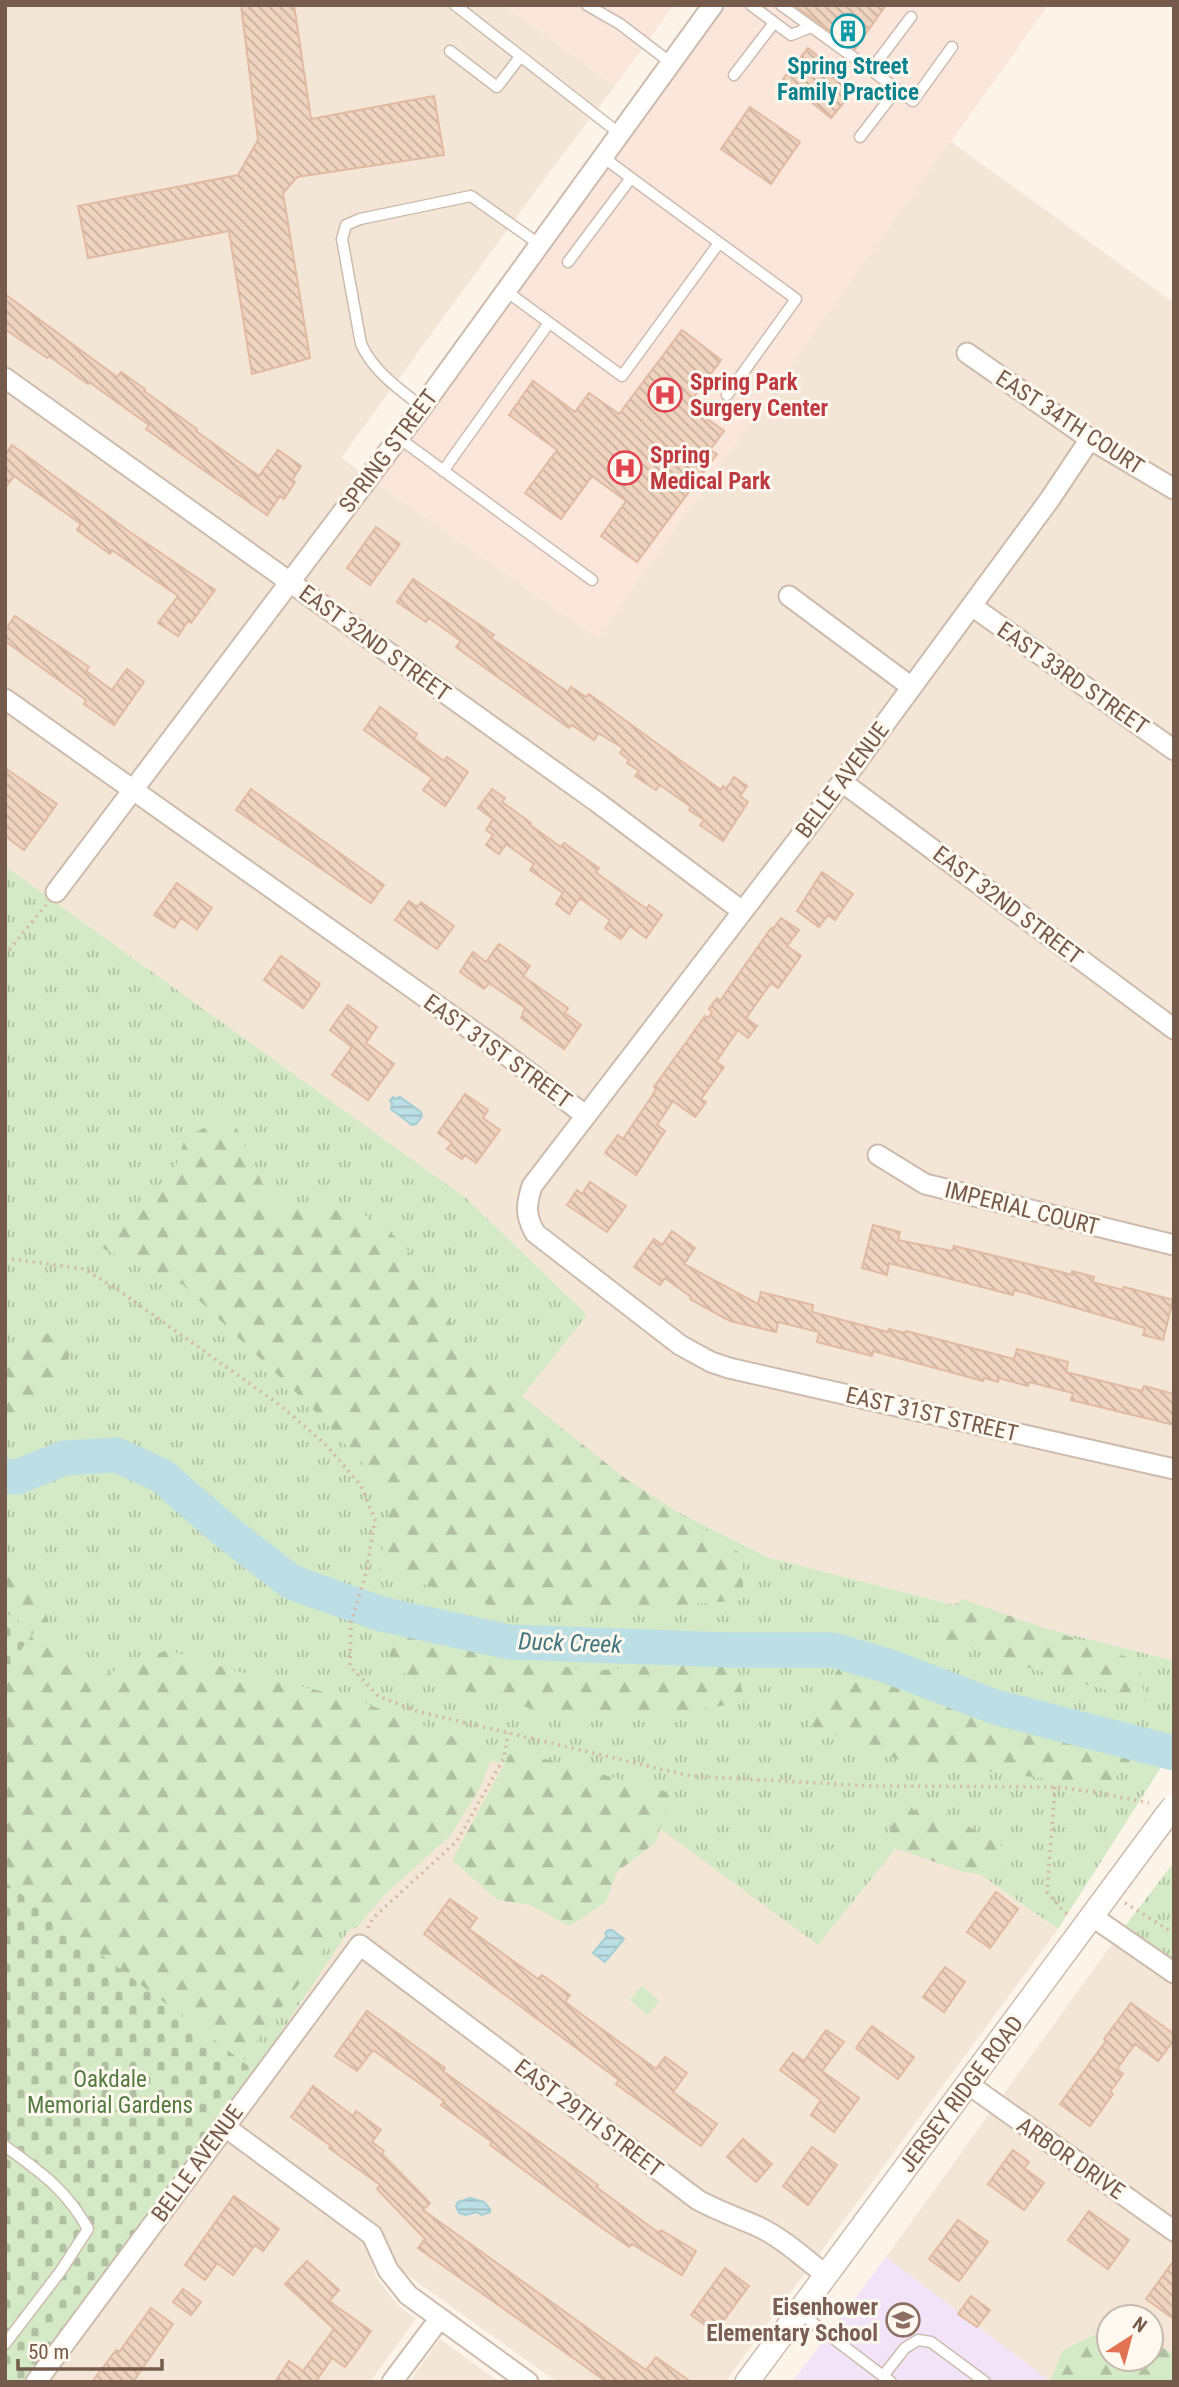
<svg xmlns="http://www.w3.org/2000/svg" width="1179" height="2387" viewBox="0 0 1179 2387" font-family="'Roboto Condensed',sans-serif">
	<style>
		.residential { fill: #f3e6d6; fill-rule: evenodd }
		.commercial { fill: #fbe6dc }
		.education { fill: #f1e4f8 }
		.grass { fill: url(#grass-tufts) }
		.forest { fill: url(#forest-firs) }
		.cemetery { fill: url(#cemetery-stones) }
		.pitch { fill: #d4e9c6 }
		.water { fill: url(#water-rules); stroke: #a3ced6; stroke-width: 2 }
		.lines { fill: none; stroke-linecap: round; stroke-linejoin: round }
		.river { stroke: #bcdfe5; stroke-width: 35 }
		.building { fill: url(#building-back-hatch); stroke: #e2baa1; stroke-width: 2 }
		.service-casing { stroke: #cdbcae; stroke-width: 13 }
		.minor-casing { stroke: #cdbcae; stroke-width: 23 }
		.tertiary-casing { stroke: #cdbcae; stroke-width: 26 }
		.path { stroke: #d5b7a3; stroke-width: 3.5; stroke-dasharray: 2 5; stroke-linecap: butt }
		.service { stroke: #fff; stroke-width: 10 }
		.minor { stroke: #fff; stroke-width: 19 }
		.tertiary { stroke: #fff; stroke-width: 23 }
		.tertiary-bridge-casing { stroke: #cdbcae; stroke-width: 26; stroke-linecap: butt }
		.tertiary-bridge { stroke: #fff; stroke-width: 23 }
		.labels { text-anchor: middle; stroke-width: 6; stroke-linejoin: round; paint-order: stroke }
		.culture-label { font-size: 23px; font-weight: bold; fill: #0d838f; stroke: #fef8ee }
		.health-label { font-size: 23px; font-weight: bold; fill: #be3a42; stroke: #fef8ee; text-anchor: start }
		.street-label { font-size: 23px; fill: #755b4c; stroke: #fef8ee }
		.park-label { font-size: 23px; fill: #547a44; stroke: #fef8ee }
		.education-label { font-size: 23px; font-weight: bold; fill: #785e54; stroke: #fef8ee; text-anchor: end }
		.water-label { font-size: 24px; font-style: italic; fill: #437680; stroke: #fef8ee }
	</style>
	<defs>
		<pattern id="grass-tufts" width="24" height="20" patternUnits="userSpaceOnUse" patternTransform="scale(1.75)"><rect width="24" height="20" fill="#d4e9c6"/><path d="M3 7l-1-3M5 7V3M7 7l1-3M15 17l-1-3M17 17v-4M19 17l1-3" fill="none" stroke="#b1c0a3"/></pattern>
		<pattern id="forest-firs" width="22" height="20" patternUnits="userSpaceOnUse" patternTransform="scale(1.75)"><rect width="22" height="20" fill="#d4e9c6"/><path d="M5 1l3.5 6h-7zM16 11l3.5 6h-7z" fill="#b1c0a3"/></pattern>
		<pattern id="cemetery-stones" width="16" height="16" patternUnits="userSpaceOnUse" patternTransform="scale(1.75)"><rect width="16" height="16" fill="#d4e9c6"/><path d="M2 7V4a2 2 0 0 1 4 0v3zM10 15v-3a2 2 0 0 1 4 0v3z" fill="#b1c0a3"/></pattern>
		<pattern id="water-rules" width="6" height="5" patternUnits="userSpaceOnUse" patternTransform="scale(1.75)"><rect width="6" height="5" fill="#bcdfe5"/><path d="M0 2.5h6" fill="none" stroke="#9db8bc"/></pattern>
		<pattern id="building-back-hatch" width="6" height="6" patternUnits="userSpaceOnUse" patternTransform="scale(1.75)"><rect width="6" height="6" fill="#f0d4c0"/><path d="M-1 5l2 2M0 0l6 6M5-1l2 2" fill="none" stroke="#c7af9e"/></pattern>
	</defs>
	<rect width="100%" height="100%" fill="#fcf4e8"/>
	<path class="residential" d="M5,5h499l111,81 -65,85 -209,287 257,180 352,-497 224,162v1358l-404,-103 -144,-72 -110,-82 71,-89 -120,-116 -462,-333z
		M466,1755l138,32 309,40 145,102 -333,453h-168l-165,-118 -12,-36 -141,-101 16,-56z
		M1122,1930l52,43v409h-123l-165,-125zM1109,2317h42v42h-42z
		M226,2136l139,105 11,36 22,28 18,14 -46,63h-323z
		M440,2339l59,43h-90z"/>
	<path class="commercial" d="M504,5h170l-59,81z
		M727,5h321l-450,633 -221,-155z"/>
	<path class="education" d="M886,2257l165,125h-259z"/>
	<path class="grass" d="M5,866l462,333 120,116 -71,89 110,82 144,72 404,103v86l-116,182 -145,-102 -95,118 -214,-158 -138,-32 -211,316 -250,-189z
		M1174,1862v111l-52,-43z"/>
	<path class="forest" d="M230,1114l43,92 73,-4 57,40 43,75 55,63 125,99 117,76v45l-126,10 -129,-5 -109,-35 12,-76 -82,-89 -126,-120 -90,-41 80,-69 12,-37z
		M81,1322l-25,70 -51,39v-83z
		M5,1566l32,16 20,69 35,29 75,-30 65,20 122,29 102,39 39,10 -14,38 -31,50 -65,58 -29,34 -20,2 -18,28 -81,110 -232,-158z
		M962,1599l176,62 7,40 -123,-35 -100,-35z
		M380,1627l108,28 105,16 141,-13 11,43 -53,11 -133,4 -164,-45z
		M838,1669l121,39 177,46 -29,32 -205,-25 -94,-36z
		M512,1750l159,43 -15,49 -39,30 -11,30 -36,24 -40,-21 -32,-5 -46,-40z
		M894,1810h47l62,37 2,30 -41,-5 -75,-26z
		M1109,2328v31h42v-18l23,13v28h-124l13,-32z"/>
	<path class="cemetery" d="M5,1612l29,20 -29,40z
		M5,1882l250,189 -228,311h-22z"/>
	<path class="pitch" d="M642,1986l17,15 -11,14 -18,-15z"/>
	<path class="water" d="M393,1097l2,2 5,-2 21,15 1,4 -6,8 -4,1 -21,-16 1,-6 -2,-2z
		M608,1930h4l12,9 -19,23 -12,-9 14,-17 -2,-3z
		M470,2198l14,4 6,7v3l-8,3 -6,-3 -10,3 -7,-2 -3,-7 2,-4z"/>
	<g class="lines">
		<path class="river" d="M5,1476l12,1 47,-19 53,-3 45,21 61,53 68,53 90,32 128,28 223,8h101l55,16 107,41 179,46"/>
	</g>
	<path class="building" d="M241,5h53l17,114 123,-23 10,59 -147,22 -14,16 27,165 -58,16 -23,-143 -141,27 -10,-52 160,-31 20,-35z
		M794,5h92l-31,44z
		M808,48l48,40 -25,30 -48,-39z
		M750,107l50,35 -29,42 -50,-35z
		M5,294l112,83 4,-5 24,17 -1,2 53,38 -1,2 63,45 19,-26 23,16 -9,14 3,2 -11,17 -4,-3 -13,19 -121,-86 3,-4 -60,-43 -1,2 -39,-28 -2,2 -42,-29z
		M682,330l39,30 -33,45 36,26 -14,19 7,4 -80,108 -36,-26 25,-35 -34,-25 -31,43 -36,-26 32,-43 -48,-35 24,-34 42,31 14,-19 30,21z
		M12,445l115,85 88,60 -24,33 -3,-2 -10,15 -20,-13 20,-27 -66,-46 -2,4 -33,-24 4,-6 -67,-48 -9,12v-33z
		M376,527l24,17 -30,41 -23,-17z
		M413,579l81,56 -3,3 77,54 3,-5 15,10 3,-3 132,96 2,-4 3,3 8,-12 13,9 -7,10 8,6 -25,39 -23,-16 4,-5 -15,-10 2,-3 -31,-22 -4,5 -21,-14 4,-5 -12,-8 2,-3 -9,-7 3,-5 -25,-15 -4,7 -22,-15 -3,3 -113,-81 5,-6 -32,-23 -3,4 -29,-20z
		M15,616l74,51 -3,4 26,19 15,-21 17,13 -30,43 -30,-21 2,-4 -81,-59v-11z
		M380,707l37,27 -3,5 30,22 3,-4 21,15 -23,34 -22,-16 9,-12 -68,-48z
		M5,768l52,36 -33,46 -19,-14z
		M251,789l133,96 -13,18 -135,-93z
		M492,789l13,9 -3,4 29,21 -1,2 31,22 3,-4 29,21 6,4 -3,4 2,2 49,35 2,-4 13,10 -16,23 -16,-12 -9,13 -16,-11 5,-8 -30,-22 -11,16 -13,-10 7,-11 -33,-23 4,-6 -28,-20 -7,10 -13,-9 7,-10 -7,-5 7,-11 -15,-11z
		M822,872l31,22 -18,26 -7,-5 -9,12 -22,-16z
		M177,883l35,25 -15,21 -16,-11 -7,10 -20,-13z
		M409,901l8,6 4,-5 33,24 -17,23 -42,-29z
		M781,918l18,12 -12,16 14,10 -23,32 -7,-5 -25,35 11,8 -9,12 -10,-8 -22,32 8,5 -23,32 5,3 -11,15 -22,-16 -16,24 8,6 -29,44 -31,-22 13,-18 5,4 29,-43 4,-7 -2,-2 51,-71 3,2 4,-6 -3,-3 8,-11 3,3 51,-73 2,1z
		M499,944l31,22 -7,10 45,32 -3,5 16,12 -17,24 -43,-31 4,-10 -36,-25 -5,6 -24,-17 13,-20 13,10z
		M281,956l39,28 -17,24 -39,-28z
		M348,1005l29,22 -11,16 28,21 -26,36 -36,-25 20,-28 -22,-17z
		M465,1094l23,16 -5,8 17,12 -24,33 -11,-8 -3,4 -15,-10 5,-6 -14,-10z
		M590,1182l36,24 -19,26 -40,-27 10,-15 5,4z
		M873,1225l27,7 -2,8 54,11 2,-5 107,26 11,3v-4l22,6 -2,5 31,8 1,-3 49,13 -10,40 -20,-5 2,-7 -131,-38 -1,5 -124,-32 -2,12 -25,-7z
		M672,1231l23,17 -11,16 74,40 3,-12 52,13 -1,7 76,20 1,-3 16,4 1,-2 108,28 3,-10 51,13 -2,10 76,19 2,-5 30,8v31l-103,-25 2,-7 -44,-11 -1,4 -30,-8v4l-14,-4 -1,3 -110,-30 -1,5 -55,-14 2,-10 -41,-10 -2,10 -46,-11 -40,-22 1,-2 -26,-19 -5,7 -26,-18 20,-28 8,6z
		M996,1892l22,17 -28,39 -23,-16z
		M450,1899l27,19 -8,11 69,50 4,-4 28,20 -5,7 91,67 9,-12 22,16 -14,19 44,32 -16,22 -85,-62 3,-4 -195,-146z
		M945,1967l20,15 -21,30 -21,-15z
		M1131,2003l43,31v6l-16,21 -23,-17 -18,25 6,5 -13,18 3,2 -23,32 -30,-22 46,-63 -2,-2z
		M367,2011l78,57 -2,3 155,114 -2,2 63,46 2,-3 35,21 -14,24 -50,-31 -3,3 -38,-27 -101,-75 2,-3 -51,-37 3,-4 -71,-51 -16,21 -22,-15z
		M872,2026l42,31 -16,22 -42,-31z
		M826,2030l18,12 -22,29 37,27 -25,34 -23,-17 10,-15 -41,-30 13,-17 11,8z
		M313,2086l40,30 3,-5 25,19 -9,12 12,9 -2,3 48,49 -7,7 223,160 10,-13 35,25h-84l-189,-134 7,-9 -48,-50 3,-4 -51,-37 2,-2 -40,-29z
		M743,2139l29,25 -16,18 -29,-25z
		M812,2147l25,18 -29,40 -25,-19z
		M1013,2150l16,12 -5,6 20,15 -20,27 -36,-26z
		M234,2196l45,33 -16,22 -8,-6 -22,30 -16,-12 -12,17 -20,-15z
		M1089,2211l40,29 -21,29 -40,-29z
		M958,2220l30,22 -29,39 -30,-22z
		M1174,2260v59l-28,-20z
		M307,2261l32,29 -10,11 42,30 -26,36 -13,-9 -15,22 2,2h-44l14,-21 14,10 31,-42 -49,-45z
		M725,2268l24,18 -34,46 -24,-17z
		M183,2289l18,13 -10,13 -18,-13z
		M971,2296l19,14 -13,17 -19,-13z
		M151,2308l22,16 -40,58h-41l24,-32 3,2z"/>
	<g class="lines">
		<defs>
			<path id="service" d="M455,5l165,129
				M587,5l33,19 51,39
				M751,5l40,30 20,-8
				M781,5l90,65 40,-53
				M450,51l47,36 23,-30
				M871,70l42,31 39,-54
				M734,75l40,-52
				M860,137l37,-48
				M631,178l165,121 -69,96
				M568,262l63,-84 -28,-21
				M506,291l116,85 97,-133
				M422,407c-24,-19 -48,-35 -61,-63l-19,-105 4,-14 14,-6 111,-23 68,48
				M399,438l193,142
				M443,471l106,-148
				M5,2146c36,27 60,42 83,83l-28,43 -55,72
				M800,2313l83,63
				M891,2382l-8,-6 22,-28 13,-8 13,2 54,40"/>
			<path id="minor" d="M967,353l123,86 84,50
				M5,378l592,424 145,109
				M1090,439l-40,60 -208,283 -310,404c-6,19 -7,29 3,47l145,112 31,17 18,6 445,101
				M789,596l121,90
				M972,606l202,144
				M5,699l496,352 84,64
				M842,782l332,247
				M56,892l366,-485 291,-402
				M878,1155l47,29 249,61
				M1093,1917l81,56
				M968,2084l206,147
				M224,2126l148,109 16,35 20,25 120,87
				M36,2382l324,-437 338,255c20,11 41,18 61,27 25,12 46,32 68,49
				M392,2382l48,-64"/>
			<path id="tertiary" d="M747,2382l419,-566"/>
		</defs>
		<use href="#service" class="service-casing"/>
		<use href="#minor" class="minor-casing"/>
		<use href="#tertiary" class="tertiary-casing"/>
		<path class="path" d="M5,955l41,-50
			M5,1258l79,11 34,21 163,116 46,40 34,40 14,34 -9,53 -15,50 -1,43 28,30 38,15 274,65 182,10 183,1 39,5 55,11
			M1055,1787l-8,105 16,19 7,5
			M1125,1903l49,30
			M368,1928l5,-10 84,-77 47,-83 4,-25"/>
		<use href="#service" class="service"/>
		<use href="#minor" class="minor"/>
		<use href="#tertiary" class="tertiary"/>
		<defs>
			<path id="tertiary-bridge" d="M1166,1816l8,-10"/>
		</defs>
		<use href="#tertiary-bridge" class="tertiary-bridge-casing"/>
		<use href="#tertiary-bridge" class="tertiary-bridge"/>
	</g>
	<defs>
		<symbol id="building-ring" viewBox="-11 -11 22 22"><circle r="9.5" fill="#fef8ee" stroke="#0f9aa8" stroke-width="1.5"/><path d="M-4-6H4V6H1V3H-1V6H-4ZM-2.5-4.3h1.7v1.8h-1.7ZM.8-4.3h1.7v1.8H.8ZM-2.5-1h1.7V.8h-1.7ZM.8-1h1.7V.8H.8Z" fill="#0f9aa8"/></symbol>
		<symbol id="hospital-ring" viewBox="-11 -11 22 22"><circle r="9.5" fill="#fef8ee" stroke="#e0444e" stroke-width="1.5"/><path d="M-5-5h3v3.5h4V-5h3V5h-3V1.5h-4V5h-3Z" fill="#e0444e"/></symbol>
		<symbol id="school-ring" viewBox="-11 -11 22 22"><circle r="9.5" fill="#fef8ee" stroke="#8d6e63" stroke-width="1.5"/><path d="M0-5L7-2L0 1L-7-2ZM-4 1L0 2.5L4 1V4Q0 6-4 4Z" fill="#8d6e63"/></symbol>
	</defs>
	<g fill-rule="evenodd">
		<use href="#building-ring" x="829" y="12" width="38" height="38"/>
		<use href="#hospital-ring" x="646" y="376" width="38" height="38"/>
		<use href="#hospital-ring" x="606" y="449" width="38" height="38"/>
		<use href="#school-ring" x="884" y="2301" width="38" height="38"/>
	</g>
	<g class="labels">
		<g class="culture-label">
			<text x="848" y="74">Spring Street<tspan x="848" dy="26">Family Practice</tspan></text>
		</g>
		<g class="health-label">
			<text x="690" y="390">Spring Park<tspan x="690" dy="26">Surgery Center</tspan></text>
			<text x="650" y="463">Spring<tspan x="650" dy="26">Medical Park</tspan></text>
		</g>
		<g class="street-label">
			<text transform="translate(1070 422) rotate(33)" y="8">EAST 34TH COURT</text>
			<text transform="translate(388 451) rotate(-53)" y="8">SPRING STREET</text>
			<text transform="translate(375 643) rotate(36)" y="8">EAST 32ND STREET</text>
			<text transform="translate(1073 678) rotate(35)" y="8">EAST 33RD STREET</text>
			<text transform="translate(842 780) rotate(-53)" y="8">BELLE AVENUE</text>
			<text transform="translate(1008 905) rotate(37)" y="8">EAST 32ND STREET</text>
			<text transform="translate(498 1051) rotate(36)" y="8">EAST 31ST STREET</text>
			<text transform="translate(1022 1208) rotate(14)" y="8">IMPERIAL COURT</text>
			<text transform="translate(932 1414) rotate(13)" y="8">EAST 31ST STREET</text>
			<text transform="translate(961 2094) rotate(-53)" y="8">JERSEY RIDGE ROAD</text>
			<text transform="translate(589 2118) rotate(37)" y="8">EAST 29TH STREET</text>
			<text transform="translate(1071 2158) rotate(35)" y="8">ARBOR DRIVE</text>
			<text transform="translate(197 2163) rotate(-54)" y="8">BELLE AVENUE</text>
		</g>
		<g class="park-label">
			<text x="110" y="2087">Oakdale<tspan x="110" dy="26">Memorial Gardens</tspan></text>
		</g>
		<g class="education-label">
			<text x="878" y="2315">Eisenhower<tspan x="878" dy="26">Elementary School</tspan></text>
		</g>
		<g class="water-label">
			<text transform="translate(570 1643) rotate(2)" y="8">Duck Creek</text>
		</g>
	</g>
	<rect width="1179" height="2387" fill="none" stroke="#755b4c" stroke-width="14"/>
	<g transform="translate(1130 2338) rotate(36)"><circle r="33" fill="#fef8ee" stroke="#c7b9ad" stroke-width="2"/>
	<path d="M0-5L12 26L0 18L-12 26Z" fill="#e17352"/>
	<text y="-10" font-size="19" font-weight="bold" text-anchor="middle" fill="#755b4c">N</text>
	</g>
	<path d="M18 2359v10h144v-10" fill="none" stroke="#755b4c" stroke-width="3.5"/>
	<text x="28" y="2359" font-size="21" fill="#755b4c" stroke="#fef8ee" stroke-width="5" paint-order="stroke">50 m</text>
</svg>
